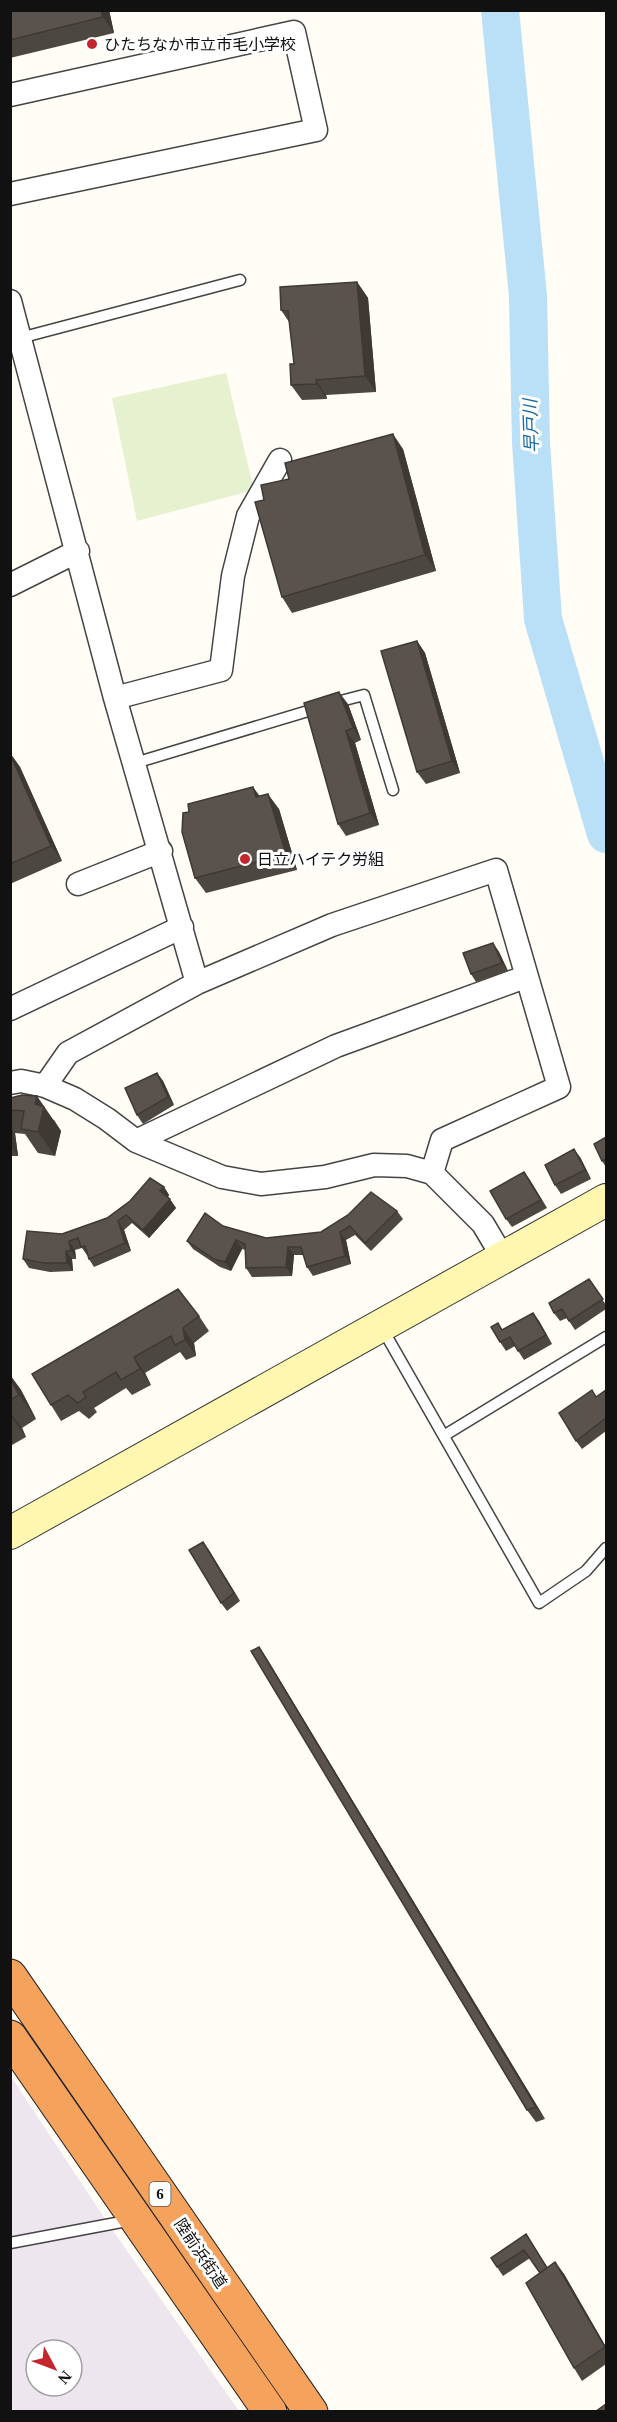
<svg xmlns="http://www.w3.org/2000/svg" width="617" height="2422" viewBox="0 0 617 2422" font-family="'Times New Roman','Noto Sans JP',serif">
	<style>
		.industrial { fill: #eee6ef; fill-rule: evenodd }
		.pitch { fill: #e6f2cf }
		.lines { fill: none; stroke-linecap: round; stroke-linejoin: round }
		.river { stroke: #b9e0f7; stroke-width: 38 }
		.lane-casing { stroke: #444; stroke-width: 13 }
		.street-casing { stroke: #444; stroke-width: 25 }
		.secondary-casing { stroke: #333; stroke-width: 34 }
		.highway-casing { stroke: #222; stroke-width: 35 }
		.lane { stroke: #fff; stroke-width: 10 }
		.street { stroke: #fff; stroke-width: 22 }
		.secondary { stroke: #fff6b0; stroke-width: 32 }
		.highway { stroke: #f5a25d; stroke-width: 33 }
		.wall { fill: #4d4742 }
		.shaded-wall { fill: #3f3936 }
		.building { fill: #5a524d; stroke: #3f3936; stroke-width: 1.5 }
		.poi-dot { fill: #c4262e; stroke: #fff; stroke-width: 2 }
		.labels { text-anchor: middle; stroke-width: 6; stroke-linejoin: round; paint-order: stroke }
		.shield { fill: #fff; stroke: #585858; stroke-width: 1.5 }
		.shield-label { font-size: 15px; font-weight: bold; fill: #111 }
		.poi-label { font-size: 16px; fill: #111; stroke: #fff; text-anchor: start }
		.street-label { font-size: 16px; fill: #111; stroke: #fff }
		.water-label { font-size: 18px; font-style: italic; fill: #1768a6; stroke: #fff }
	</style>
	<rect width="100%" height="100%" fill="#fffdf5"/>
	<path class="industrial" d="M10,2075l99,150 130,186h-228zM36,2350h36v36h-36z"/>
	<path class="pitch" d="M226,373l28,117 -117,31 -25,-123z"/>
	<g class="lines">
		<path class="river" d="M500,10l28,286 3,147 12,176 63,215"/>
		<defs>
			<path id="lane" d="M20,338l220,-58
				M333,703l31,-8 29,95
				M135,763l183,-55
				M382,1328l157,275 47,-32 20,-23
				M445,1435l161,-98
				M10,2243l122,-23"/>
			<path id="street" d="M10,95l284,-63 22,98 -306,64
				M10,301l105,397 82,285
				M10,585l68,-34
				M115,698l106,-28 12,-94 15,-60 32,-56
				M78,884l83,-33
				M10,1009l172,-82
				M10,1083l11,-2 24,5 30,13 32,20 29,22 86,36 39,7 64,-7 49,-12 33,1 25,7 51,51 19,32
				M45,1086l23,-33 129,-70 135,-58 164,-55 63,217 -117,53 -10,33
				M136,1141l200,-95 189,-69"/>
			<path id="secondary" d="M10,1533l596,-333"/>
			<path id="highway" d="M10,1976l301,436
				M10,2037l260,375"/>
		</defs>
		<use href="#lane" class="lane-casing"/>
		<use href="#street" class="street-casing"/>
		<use href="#secondary" class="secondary-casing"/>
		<use href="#highway" class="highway-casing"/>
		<use href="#lane" class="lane"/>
		<use href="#street" class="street"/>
		<use href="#secondary" class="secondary"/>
		<use href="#highway" class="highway"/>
	</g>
	<path class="wall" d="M10,10h99l5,23 -104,25z
		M357,282l11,16 8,94 -50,3 1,4 -25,1 -11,-15 3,-21 -5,-42 -8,-12z
		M403,449l33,122 -144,42 -10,-16 -18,-97 25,-21z
		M417,641l8,12 35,120 -34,11 -9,-12z
		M348,704l13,36 -6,3 24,82 -33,11 -8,-12z
		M10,753l10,14 42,94 -52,23z
		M259,796l20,13 18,61 -91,23 -11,-15z
		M493,943l6,9 9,19 -32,11 -5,-8z
		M157,1073l6,8 11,24 -31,19 -6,-9z
		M10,1098l44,22 7,11 -6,25 -17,-3 -13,-19 -10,-1 3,23h-8z
		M606,1137v30l-4,-6z
		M580,1157l11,22 -30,15 -6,-9z
		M524,1172l23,36 -35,19 -6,-8z
		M164,1187l5,8 -1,2 8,11 -27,30 -17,-15 -8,7 7,21 -37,16 -5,-8 -1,-4h-1l-5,-7 -7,2 1,9h-4l1,12 -23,1 -21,-4 -6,-9 39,-25 45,-16z
		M397,1211l6,8 -32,32 -16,-16 -9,5 5,24 -38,12 -6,-9 -4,-12h-9l-2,21 -40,1 -6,-9v-18l-4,-1 -11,22 -11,-4 -27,-18 -6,-8 36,-15 43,12 55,-6z
		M589,1279l17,26v4l-31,21 -8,-12 -7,3 -6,-8z
		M533,1313l6,8 13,23 -28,16 -9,-14 -9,5 -6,-9 3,-12z
		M199,1316l10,15 -15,12 2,13 -10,4 -6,-8 -35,21 6,12 -19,10 -6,-7 -32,20 3,4 -8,7 -10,-8 -18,10 -10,-16z
		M10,1375l11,15 15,29 -14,9 4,9 -14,8 -2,-2z
		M606,1390v41l-24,18 -6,-8z
		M203,1542l37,59 -13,10 -6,-8z
		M259,1647l8,12 278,460 -9,3 -9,-12z
		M526,2234l22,34 7,-6 9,12 42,73v17l-24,17 -8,-13 -34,-95 -10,-15 -27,18 -6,-9z"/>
	<path class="shaded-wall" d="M101,10h8l5,23 -11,-16z
		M357,282l11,16 8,94 -11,-16z
		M316,380l10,15 1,4 -10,-15z
		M393,434l10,15 33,122 -11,-16z
		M417,641l8,12 35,120 -8,-12z
		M339,692l9,12 13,36 -8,-12z
		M346,731l9,12 24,82 -9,-12z
		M10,753l10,14 42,94 -11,-15z
		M253,787l11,15 -8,-5z
		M268,794l11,15 18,61 -11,-16z
		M493,943l6,9 9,19 -6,-8z
		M157,1073l6,8 11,24 -6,-8z
		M37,1096l24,35 -6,25 -17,-24 -3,-28z
		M10,1127l5,6 3,23 -8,-10z
		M574,1149l6,8 11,22 -6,-9z
		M524,1172l6,8 17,28 -6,-8z
		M164,1187l5,8 -3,4 -6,-8z
		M170,1199l6,9 -27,30 -6,-8z
		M118,1221l6,9 7,21 -6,-8z
		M340,1232l6,8 5,24 -6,-8z
		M236,1240l6,9 -11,22 -6,-9z
		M69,1241l6,9 1,9 -5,-8z
		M288,1247l6,8 -2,21 -6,-9z
		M66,1251l6,8 1,12 -6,-8z
		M533,1313l6,8 13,23 -6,-9z
		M183,1328l11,15 2,13 -11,-16z
		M134,1357l11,16 6,12 -11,-16z
		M10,1375l11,15 15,29 -17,-24 -9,-17z
		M10,1412l12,16 4,9 -16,-22z
		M203,1542l6,8 31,51 -6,-8z
		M259,1647l8,12 278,460 -9,-12z
		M555,2262l9,12 42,73v2z"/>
	<path class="building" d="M10,10h91l2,7 -93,23z
		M357,282l8,94 -49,4 1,4 -26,1 -1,-21h4l-6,-53 -7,-1 -1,-23z
		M393,434l32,121 -143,42 -27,-95 9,-2 -3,-15 28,-6 -4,-16z
		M417,641l35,120 -35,11 -36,-121z
		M339,692l14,36 -7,3 24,82 -32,11 -34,-121z
		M10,754l41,92 -41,18z
		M253,787l3,10 12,-3 18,60 -91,24 -13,-46 1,-19 6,-1 -1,-8z
		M493,943l9,20 -31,11 -8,-21z
		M157,1073l11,24 -31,18 -12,-27z
		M22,1095l15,1 -2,8 9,3 -6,25 -17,-3 3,-18 -14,-1v-12z
		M606,1137v22l-4,2 -8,-17z
		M574,1149l11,21 -30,15 -10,-20z
		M524,1172l17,28 -35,19 -16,-28z
		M150,1178l14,9 -4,4 10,8 -27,31 -17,-15 -8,6 7,22 -36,16 -4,-13 -4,1 -3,-9 -9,3 2,10h-5l1,12h-23l-21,-4 4,-28 35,3 45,-16 23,-17z
		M371,1192l26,19 -32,32 -15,-17 -10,6 5,24 -38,11 -6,-20h-13l-2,20 -40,1 -1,-24 -9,-4 -11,22 -11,-3 -27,-18 18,-28 18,13 43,12 55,-6 27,-17z
		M589,1279l14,20 -34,22 -7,-12 -8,4 -5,-10z
		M178,1289l21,27 -16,12 2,12 -10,5 -4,-9 -37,21 6,12 -19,11 -5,-8 -33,20 3,5 -8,6 -10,-8 -17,10 -19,-31z
		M533,1313l13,22 -28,16 -8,-14 -10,5 -9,-15 7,-4 4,7z
		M10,1378l9,17 -9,5z
		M592,1390l4,7 10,-7v28l-30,23 -17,-28z
		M203,1542l31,51 -13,10 -32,-53z
		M259,1647l277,460 -9,3 -276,-459z
		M526,2234l21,34 -7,5 -16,-23 -27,17 -6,-9z
		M555,2262l50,85 -31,21 -48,-85z
		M606,2404v8h-11z"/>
	<g class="poi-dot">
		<circle cx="92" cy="44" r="6"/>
		<circle cx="245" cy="859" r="6"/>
	</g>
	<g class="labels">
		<rect class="shield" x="149.5" y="2182" width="21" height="24" rx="4.5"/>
		<g class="shield-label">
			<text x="160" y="2199">6</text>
		</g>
		<g class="poi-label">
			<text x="104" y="50">ひたちなか市立市毛小学校</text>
			<text x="257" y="865">日立ハイテク労組</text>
		</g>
		<g class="street-label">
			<text transform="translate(201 2253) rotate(56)" y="6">陸前浜街道</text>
		</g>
		<g class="water-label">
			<text transform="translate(531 426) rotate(-92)" y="6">早戸川</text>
		</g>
	</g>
	<rect width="617" height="2422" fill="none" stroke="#111111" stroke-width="24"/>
	<g transform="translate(54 2368) rotate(131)"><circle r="28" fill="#ffffff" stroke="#a0a0a0" stroke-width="1.5"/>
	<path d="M0-4.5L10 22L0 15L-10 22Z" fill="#c4262e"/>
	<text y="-9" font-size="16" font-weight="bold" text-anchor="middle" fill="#111111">N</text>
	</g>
</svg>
